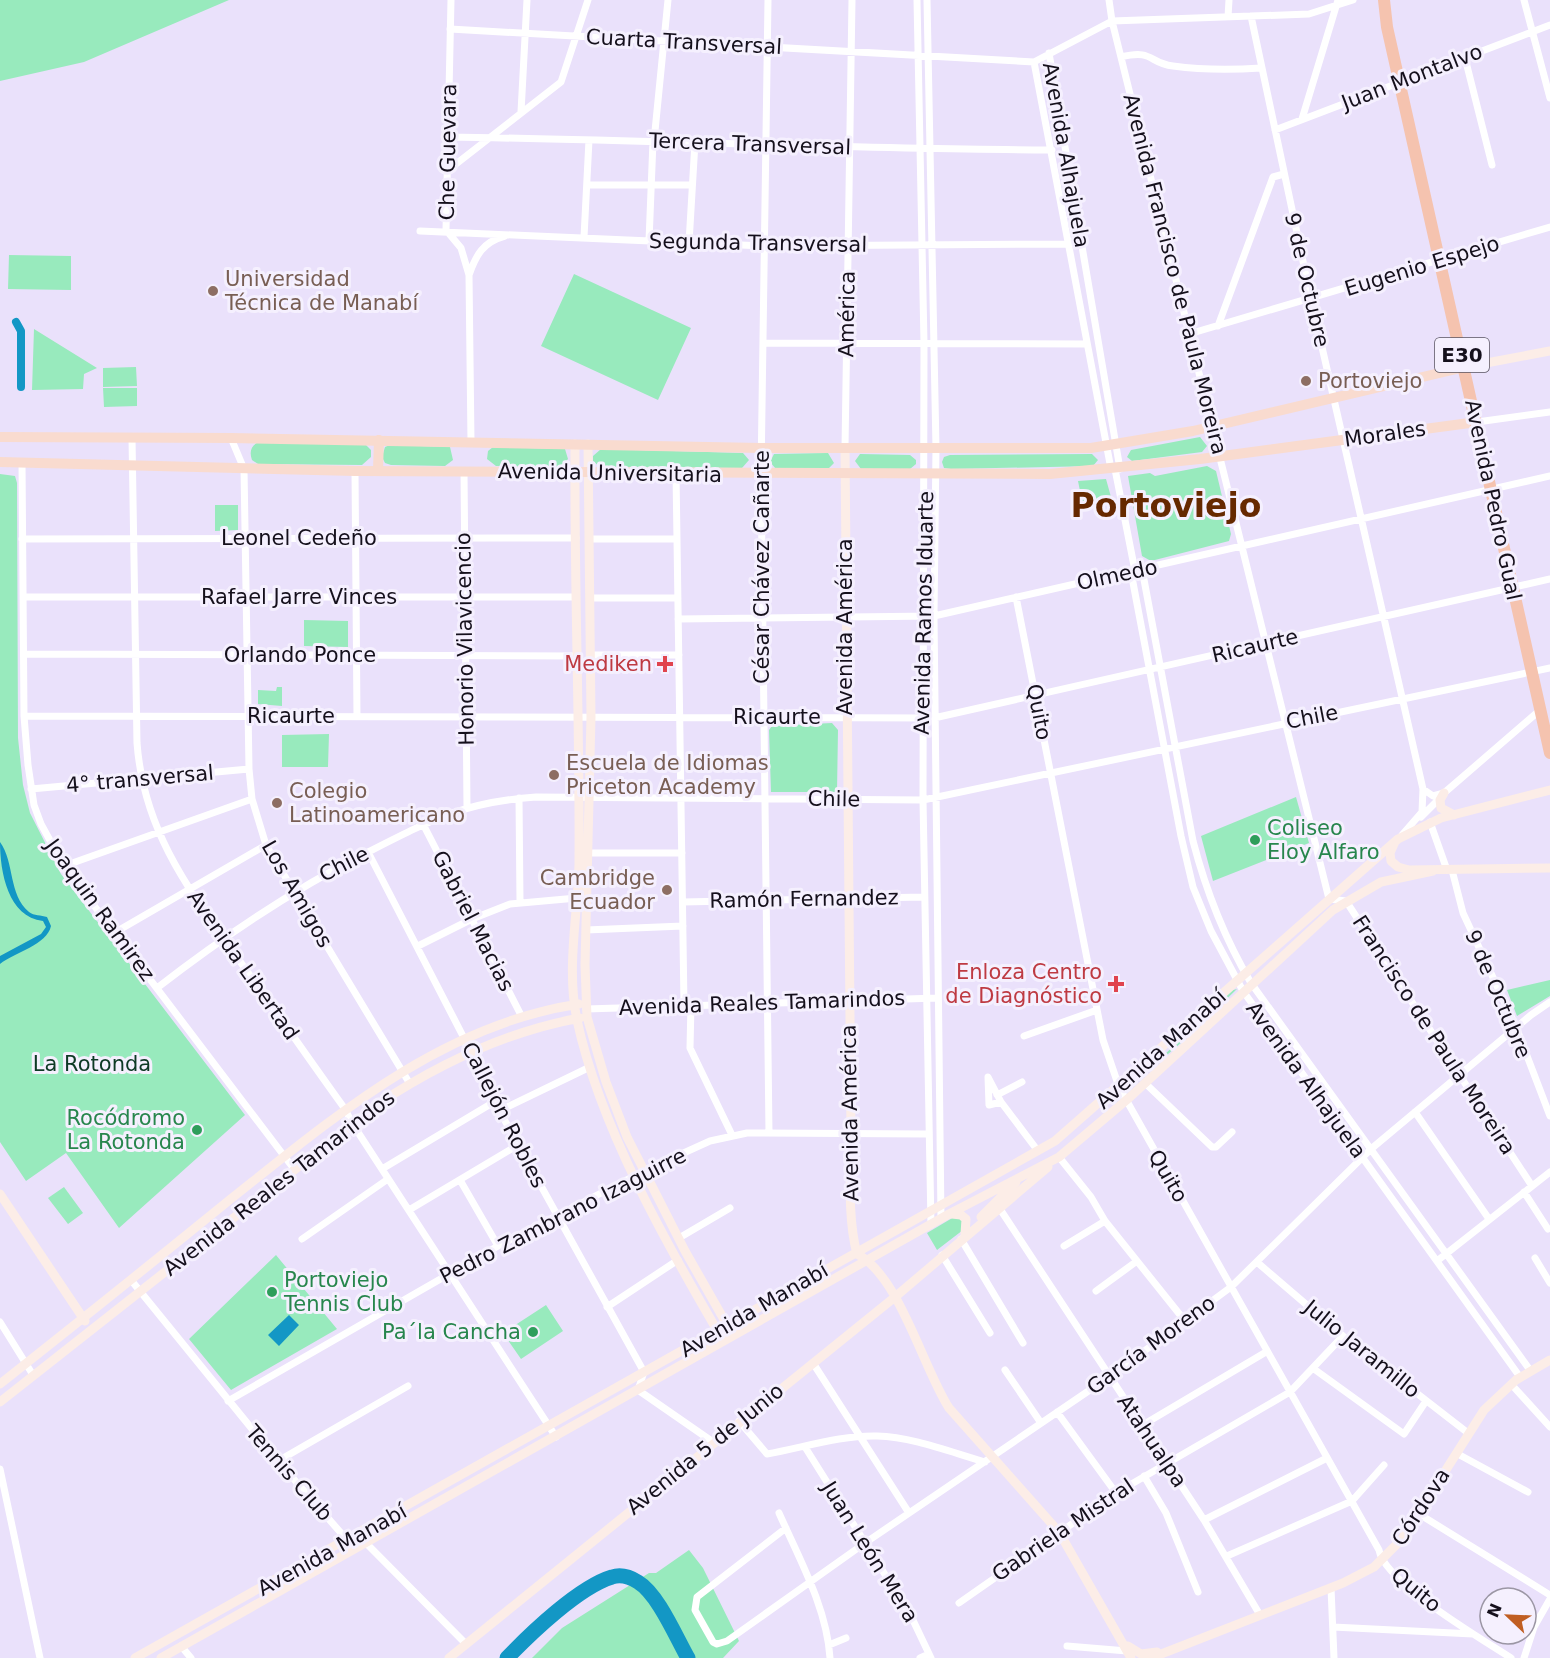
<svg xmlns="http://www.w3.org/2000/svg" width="1550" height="1658" viewBox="0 0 1550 1658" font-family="'DejaVu Sans',sans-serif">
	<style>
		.green { fill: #98eabd }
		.water { fill: #1397c5 }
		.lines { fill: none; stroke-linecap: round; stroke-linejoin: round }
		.canal { stroke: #1397c5; stroke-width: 8 }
		.river { stroke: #1397c5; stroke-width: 15 }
		.street { stroke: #fff; stroke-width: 7 }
		.secondary { stroke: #fcede7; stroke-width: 9 }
		.primary { stroke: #f9dbcf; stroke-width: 10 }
		.highway { stroke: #f5c3af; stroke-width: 12 }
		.education-dot { fill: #8d6e63; stroke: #f5f0fe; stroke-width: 2 }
		.health-dot { fill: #e0444e; stroke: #f5f0fe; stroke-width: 2 }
		.leisure-dot { fill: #2e9e5b; stroke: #f5f0fe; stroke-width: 2 }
		.labels { text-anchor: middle; stroke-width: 6; stroke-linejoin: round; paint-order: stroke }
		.shield { fill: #f5f0fe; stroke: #585360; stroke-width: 1.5 }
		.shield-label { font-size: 20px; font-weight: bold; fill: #15101c }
		.street-label { font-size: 21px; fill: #15101c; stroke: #f5f0fe }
		.education-label { font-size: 21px; fill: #785e54; stroke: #f5f0fe; text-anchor: start }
		.health-label { font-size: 21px; fill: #be3a42; stroke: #f5f0fe; text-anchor: end }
		.leisure-label { font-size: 21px; fill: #27864d; stroke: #f5f0fe; text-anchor: start }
		.park-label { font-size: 21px; fill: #0e3a25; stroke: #f5f0fe }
		.town-label { font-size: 33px; font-weight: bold; fill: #662900; stroke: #f5f0fe }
	</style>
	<rect width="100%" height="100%" fill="#eae1fb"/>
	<path class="green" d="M0,0h229l-145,62 -84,19z
		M9,255l62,1v34l-63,-1z
		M574,274l117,54 -33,72 -117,-54z
		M34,329l63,39 -13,6 -1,15 -51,1z
		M136,367l1,19 -34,1v-19z
		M103,388h34v18l-33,1z
		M1200,437l7,9 -5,6 -70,9 -5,-4 4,-7z
		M259,442l105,1 7,7v7l-9,8 -104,-1 -6,-4c-3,-8 -1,-15 7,-18z
		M390,445l60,2 3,13 -8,6 -54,-1 -6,-2 -3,-6 3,-10z
		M493,447l72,2 3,10 -7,8 -65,-1 -9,-7 1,-8z
		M601,449l142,4 6,7 -7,8 -142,-1 -7,-6v-5z
		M828,453l6,10 -6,6h-52l-6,-7 4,-8z
		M860,454l50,1 6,5v4l-6,5h-49l-6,-8z
		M1092,454l6,6 -5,6 -142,3 -7,-1 -2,-6 2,-5 6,-2z
		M1207,466l9,5 15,63 -2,7 -78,20 -9,-5 -14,-80 22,-3 5,3z
		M0,474l15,2 2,7 1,255 5,47 7,28 31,61 184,241 -126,113 -53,-75 -40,28 -26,-39z
		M1106,479l5,18 -29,4 -4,-20z
		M215,505h23v25l-23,1z
		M304,620l44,1v26l-44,-1z
		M277,687h5v19l-24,-2v-14l18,1z
		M832,723l6,7 -1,62h-66l-2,-62 3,-4z
		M329,734l-1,33h-46v-32z
		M1296,797l13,46 -96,38 -12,-45z
		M1550,980v16l-33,20 -10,-26z
		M1237,989l-54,52 -53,46 103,-97z
		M64,1187l19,26 -15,11 -20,-26z
		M954,1217l8,1 1,12 -26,20 -10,-17z
		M276,1255l61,74 -106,61 -42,-51z
		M546,1305l17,26 -42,28 -18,-26z
		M689,1550l14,18 36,73 -16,17h-191l30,-30 87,-55h7z"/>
	<path class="water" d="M0,842c15,21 8,52 29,70 5,4 12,3 18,5l4,9c-4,19 -36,26 -51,38v-8l41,-22 5,-7 -3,-6c-35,-4 -43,-49 -43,-79z
		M289,1315l10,10 -20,21 -11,-11z"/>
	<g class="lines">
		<path class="canal" d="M16,322l5,9v56"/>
		<path class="river" d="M507,1658c24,-25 72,-71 105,-81 9,-3 18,0 26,5 20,12 38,55 50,76"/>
		<path class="street" d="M451,0l-5,230 15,18 8,27 2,167
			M768,0l-7,474 8,659
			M917,0l7,343 -1,457 8,425
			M927,0l9,448 -2,168 7,603
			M1109,0l3,21 217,878 17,2 186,285
			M1524,0l26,98
			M1251,16l60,283 112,490 -1,23 -20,23
			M1228,17l1,-17
			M450,29l584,33
			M1049,53l71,416
			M1121,57c33,-8 27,6 52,9 29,4 59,4 88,2
			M1465,58l27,107
			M1034,62l77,407
			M1034,62l78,-41 197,-7 44,-14
			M521,112l6,-112
			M1302,119l36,-119
			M1275,130l275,-105
			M448,137c201,3 402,12 604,13
			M654,141l14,-141
			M447,171l114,-89 27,-82
			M588,185h104
			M420,231l344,15 306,-2
			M584,237l5,-97
			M649,241l4,-100
			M689,243l6,-101
			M469,275c7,-20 14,-33 36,-39
			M1218,326l55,-149 11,-3
			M1189,334l361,-107
			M763,343l324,1
			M1477,422l73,-10
			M132,438l5,305c7,92 56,152 107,224 34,47 67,95 101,142l7,14 204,314
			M231,438l13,31 5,300 3,30 14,46 144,239
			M845,448l7,-448
			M22,462l2,254 4,49 6,40 7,19 23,42 230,303
			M1115,469l20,102
			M355,471l2,245
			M464,471l3,336
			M676,473l8,532
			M22,539l554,-1
			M589,539h88
			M1142,569l51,272c13,50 32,98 58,142l279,387
			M1131,572l50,264 12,51 18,44 32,60 277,386
			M23,597h552
			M1016,597l87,443 16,47 260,463c5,32 103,89 132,108
			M590,598h88
			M678,619l256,-3 616,-140
			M24,654l553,2
			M590,655h89
			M24,716l910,2 616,-139
			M31,789l218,-20
			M1423,789l10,7 11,-3 95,-82
			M519,798l1,104
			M1421,817l20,-20
			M1430,822l17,48
			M423,824l99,193
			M368,852l97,188 3,14 176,318 -6,18 75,52
			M589,853h93
			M64,866l188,-67
			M1452,870l11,43 53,114 34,89
			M683,902l241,-5
			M586,930l97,-4
			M114,933l152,-88
			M418,946l54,-27 38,-15 67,-6
			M157,988c67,-52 135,-98 211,-136 63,-32 96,-50 168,-55l387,3 627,-132
			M691,1004l-1,44 42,87
			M586,1009l352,-11
			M1024,1036l73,-26
			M1145,1083l67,64h4l16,-15
			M997,1095l25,-13
			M1001,1102l-12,3 -1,-28 13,25 37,49
			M499,1111l91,-44
			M1415,1112l74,107
			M1059,1157l32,40 14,24 80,100
			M382,1169l112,-67
			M460,1180l38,66
			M1524,1192l24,37
			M1000,1209l204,311 56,95
			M409,1210l109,-65
			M679,1238l51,-30
			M302,1239l86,-60
			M961,1239l62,104
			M1064,1246l41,-25
			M942,1255l48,78
			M1535,1258l15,25
			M1437,1261l113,-89
			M1258,1263l85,73 125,97
			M131,1280l147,181 70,80 19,3 99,100
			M1096,1291l41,-30
			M607,1307l71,-47
			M0,1322l33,53
			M813,1363l96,150
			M1314,1369l90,65 22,-33
			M1005,1370l36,53
			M1511,1384l39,43
			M228,1401l270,-155 146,-75 66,-30 37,-8 180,1
			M1057,1412l59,81
			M739,1421l28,33c35,-6 74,-19 110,-18 36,1 73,16 108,26
			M1141,1426l125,-74
			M805,1447l106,169 20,42
			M1456,1453l72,39
			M278,1461l130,-75
			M0,1469l40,189
			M1144,1476l22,37 32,79
			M779,1513c20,45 48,95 51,145
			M1419,1514l131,81
			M1204,1520l123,-62
			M786,1528l-89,69 -2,13 18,32 4,2 10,-3 138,-98 244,-166 122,-90 140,-138 160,-134 19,-13
			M1227,1556l125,-55 32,-36
			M1331,1588l3,70
			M959,1603l157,-110 174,-101 53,-56
			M1333,1627l140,7
			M829,1645l17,-7
			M181,1646l10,12
			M1067,1646l60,5
			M920,1658l9,-4
			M1524,1658l10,-31 16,-28"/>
		<path class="secondary" d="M1465,367l85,-16
			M575,444c-1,140 5,279 4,419 -1,52 -13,105 -2,157 23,107 89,223 144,317
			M588,444l3,273 -6,248 2,52 19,65 21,55 58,114 45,79
			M845,448l6,686c0,39 -4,82 6,120 42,21 66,114 92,154l110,124 72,126
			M1444,793l-4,7 1,8 13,7
			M1394,844l-4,9 1,8 7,6 11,3 141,-2
			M0,1194l85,127
			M952,1214l9,1 5,4 -1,15
			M981,1217l35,-35
			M0,1384c76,-60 152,-121 227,-182 106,-84 213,-177 352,-198
			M0,1402l378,-298c61,-40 130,-73 202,-86
			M1128,1646l13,8 16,-2
			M135,1658l920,-517 343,-302 43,-21 109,-28
			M161,1658l788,-444 110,-57 71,-60 203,-187 48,-28 52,-11
			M449,1658l446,-361 153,-130
			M1151,1658l192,-75 31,-16 28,-28 82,-129 32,-30 34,-20"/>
		<path class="primary" d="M0,437l231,1 530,10h330l102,-17 272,-64
			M0,462l355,9 695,3 150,-15 277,-37
			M378,470l1,-30"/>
		<path class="highway" d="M1384,0l3,27 163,726"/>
	</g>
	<g class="education-dot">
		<circle cx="213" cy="291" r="6"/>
		<circle cx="1306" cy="381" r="6"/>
		<circle cx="554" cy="775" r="6"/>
		<circle cx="277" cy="803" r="6"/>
		<circle cx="667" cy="890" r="6"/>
	</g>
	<g class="health-dot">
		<path d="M662 655h6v6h6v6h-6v6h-6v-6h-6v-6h6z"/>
		<path d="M1113 975h6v6h6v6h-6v6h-6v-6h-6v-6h6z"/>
	</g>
	<g class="leisure-dot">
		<circle cx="1255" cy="840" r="6"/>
		<circle cx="197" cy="1130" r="6"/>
		<circle cx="272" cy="1292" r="6"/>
		<circle cx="533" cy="1332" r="6"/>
	</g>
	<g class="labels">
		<rect class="shield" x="1435" y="338" width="54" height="34" rx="4.5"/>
		<g class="shield-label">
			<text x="1462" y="362">E30</text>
		</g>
		<g class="street-label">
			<text transform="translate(684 42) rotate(3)" y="7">Cuarta Transversal</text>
			<text transform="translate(1412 77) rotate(-21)" y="7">Juan Montalvo</text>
			<text transform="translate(750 144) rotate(2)" y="7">Tercera Transversal</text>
			<text transform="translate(448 152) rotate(-89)" y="7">Che Guevara</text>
			<text transform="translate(1066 155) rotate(80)" y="7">Avenida Alhajuela</text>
			<text transform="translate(758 243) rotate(1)" y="7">Segunda Transversal</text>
			<text transform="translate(1422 266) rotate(-17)" y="7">Eugenio Espejo</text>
			<text transform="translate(1175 274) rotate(76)" y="7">Avenida Francisco de Paula Moreira</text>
			<text transform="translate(1307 280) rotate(77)" y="7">9 de Octubre</text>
			<text transform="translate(847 314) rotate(-89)" y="7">América</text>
			<text transform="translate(1385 434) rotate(-8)" y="7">Morales</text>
			<text transform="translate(610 473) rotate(1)" y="7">Avenida Universitaria</text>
			<text transform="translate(1493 500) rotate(78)" y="7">Avenida Pedro Gual</text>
			<text x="299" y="545">Leonel Cedeño</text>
			<text transform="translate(762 567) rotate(-90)" y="7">César Chávez Cañarte</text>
			<text transform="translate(1117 575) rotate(-12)" y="7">Olmedo</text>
			<text x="299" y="604">Rafael Jarre Vinces</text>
			<text transform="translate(924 613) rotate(-89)" y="7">Avenida Ramos Iduarte</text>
			<text transform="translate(845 627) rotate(-90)" y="7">Avenida América</text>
			<text transform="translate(465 639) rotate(-91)" y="7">Honorio Vilavicencio</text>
			<text transform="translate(1255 646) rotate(-13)" y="7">Ricaurte</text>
			<text x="300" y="662">Orlando Ponce</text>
			<text transform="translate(1039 712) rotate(79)" y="7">Quito</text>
			<text x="291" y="723">Ricaurte</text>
			<text x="777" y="724">Ricaurte</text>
			<text transform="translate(1312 717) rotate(-11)" y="7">Chile</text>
			<text transform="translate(140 779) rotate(-5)" y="7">4° transversal</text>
			<text transform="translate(834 799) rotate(1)" y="7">Chile</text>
			<text transform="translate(344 864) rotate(-27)" y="7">Chile</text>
			<text transform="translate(297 894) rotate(60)" y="7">Los Amigos</text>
			<text transform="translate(804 899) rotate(-1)" y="7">Ramón Fernandez</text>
			<text transform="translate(100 910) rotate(54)" y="7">Joaquin Ramirez</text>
			<text transform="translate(473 921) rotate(63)" y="7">Gabriel Macias</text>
			<text transform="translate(243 965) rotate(55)" y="7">Avenida Libertad</text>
			<text transform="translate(1498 994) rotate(67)" y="7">9 de Octubre</text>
			<text transform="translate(762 1003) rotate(-2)" y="7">Avenida Reales Tamarindos</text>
			<text transform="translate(1434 1035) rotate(57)" y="7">Francisco de Paula Moreira</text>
			<text transform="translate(1161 1049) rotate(-42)" y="7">Avenida Manabí</text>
			<text transform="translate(1306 1080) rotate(54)" y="7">Avenida Alhajuela</text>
			<text transform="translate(850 1113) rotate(-91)" y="7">Avenida América</text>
			<text transform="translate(504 1115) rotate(63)" y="7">Callejón Robles</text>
			<text transform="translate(1168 1176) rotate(60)" y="7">Quito</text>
			<text transform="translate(279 1183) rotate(-38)" y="7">Avenida Reales Tamarindos</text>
			<text transform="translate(563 1216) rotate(-27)" y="7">Pedro Zambrano Izaguirre</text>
			<text transform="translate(754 1310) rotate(-30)" y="7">Avenida Manabí</text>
			<text transform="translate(1151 1345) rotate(-36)" y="7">García Moreno</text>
			<text transform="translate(1362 1349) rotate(39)" y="7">Julio Jaramillo</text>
			<text transform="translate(1152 1441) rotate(56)" y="7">Atahualpa</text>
			<text transform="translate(705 1449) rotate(-39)" y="7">Avenida 5 de Junio</text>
			<text transform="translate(289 1473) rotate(49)" y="7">Tennis Club</text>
			<text transform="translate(1421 1507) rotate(-57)" y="7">Córdova</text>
			<text transform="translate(1063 1530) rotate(-34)" y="7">Gabriela Mistral</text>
			<text transform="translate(332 1550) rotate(-29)" y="7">Avenida Manabí</text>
			<text transform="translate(870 1552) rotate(58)" y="7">Juan León Mera</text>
			<text transform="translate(1416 1590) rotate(39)" y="7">Quito</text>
		</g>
		<g class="education-label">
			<text x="225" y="286">Universidad<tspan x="225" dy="24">Técnica de Manabí</tspan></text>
			<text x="1318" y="388">Portoviejo</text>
			<text x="566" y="770">Escuela de Idiomas<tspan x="566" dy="24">Priceton Academy</tspan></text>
			<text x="289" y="798">Colegio<tspan x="289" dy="24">Latinoamericano</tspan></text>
			<text x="655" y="885" text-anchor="end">Cambridge<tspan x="655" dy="24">Ecuador</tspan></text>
		</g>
		<g class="health-label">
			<text x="652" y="671">Mediken</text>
			<text x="1102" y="979">Enloza Centro<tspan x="1102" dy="24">de Diagnóstico</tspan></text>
		</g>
		<g class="leisure-label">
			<text x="1267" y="835">Coliseo<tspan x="1267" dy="24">Eloy Alfaro</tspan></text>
			<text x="185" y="1125" text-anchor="end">Rocódromo<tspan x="185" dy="24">La Rotonda</tspan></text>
			<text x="284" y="1287">Portoviejo<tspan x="284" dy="24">Tennis Club</tspan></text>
			<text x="521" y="1339" text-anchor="end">Pa´la Cancha</text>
		</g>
		<g class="park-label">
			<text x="92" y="1071">La Rotonda</text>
		</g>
		<g class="town-label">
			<text x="1166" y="517">Portoviejo</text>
		</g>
	</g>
	<g transform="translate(1508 1616) rotate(293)"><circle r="28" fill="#f5f0fe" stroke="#9b96a4" stroke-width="1.5"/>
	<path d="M0-4.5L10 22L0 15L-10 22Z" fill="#c05e22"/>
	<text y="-9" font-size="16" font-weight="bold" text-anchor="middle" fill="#15101c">N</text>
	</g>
</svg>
